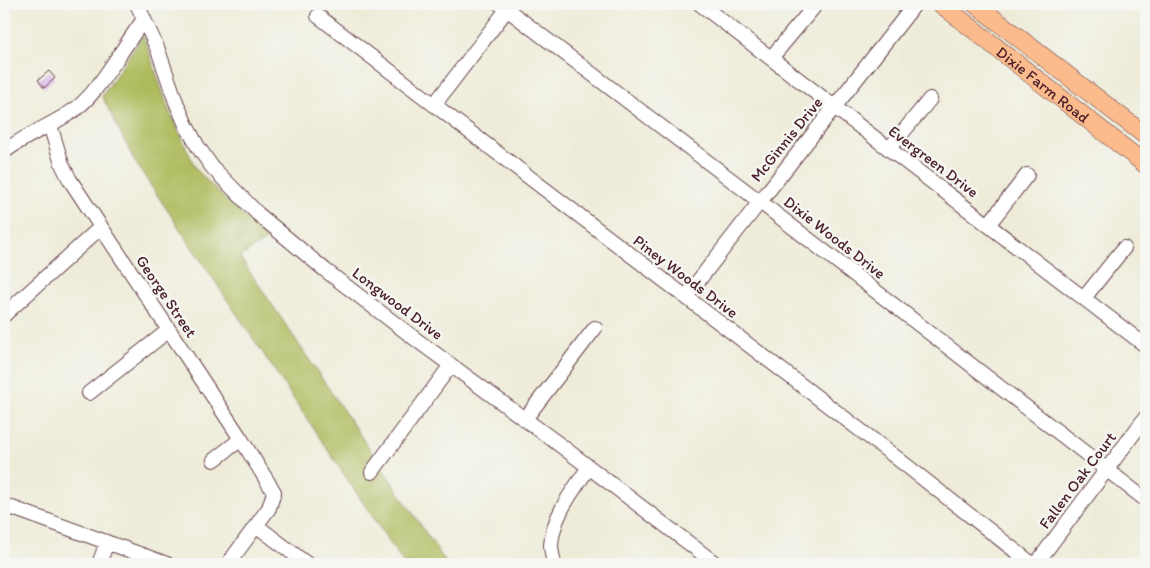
<svg xmlns="http://www.w3.org/2000/svg" width="1150" height="568" viewBox="0 0 1150 568" font-family="Itim,sans-serif">
	<style>
		.green { fill: #aebb5d; stroke: #7c6d44 }
		.building { fill: #d5ade8 }
		.lines { fill: none; stroke-linecap: round; stroke-linejoin: round }
		.minor-casing { stroke: #633e45; stroke-width: 16 }
		.major-casing { stroke: #633e45; stroke-width: 19 }
		.minor { stroke: #fff; stroke-width: 14 }
		.major { stroke: #fbbb8c; stroke-width: 18 }
		.labels { text-anchor: middle; stroke-width: 5; stroke-linejoin: round; paint-order: stroke }
		.street-label { font-size: 16px; fill: #4a1f2b; stroke: #f6f6f2 }
	</style>
	<rect width="100%" height="100%" fill="#f6f6f2"/>
	<filter id="ink" filterUnits="userSpaceOnUse"><feTurbulence type="fractalNoise" baseFrequency=".02" numOctaves="2"/><feDisplacementMap in="SourceGraphic" scale="10" xChannelSelector="R" yChannelSelector="G"/><feConvolveMatrix kernelMatrix="1 2 1 2 8 2 1 2 1" color-interpolation-filters="sRGB"/></filter>
	<filter id="wash" filterUnits="userSpaceOnUse"><feTurbulence type="fractalNoise" baseFrequency=".0096" numOctaves="4" result="noise"/><feDisplacementMap in="SourceGraphic" scale="20" xChannelSelector="R" yChannelSelector="G"/><feGaussianBlur stdDeviation="1.12" result="paint"/><feColorMatrix in="noise" values="0 0 0 0 0 0 0 0 0 0 0 0 0 0 0 0 0 1.4 0 .05"/><feComposite in="paint" operator="in"/></filter>
	<g filter="url(#wash)">
		<rect width="100%" height="100%" fill="#eeecd9"/>
		<path class="green" d="M143,35l25,73 28,61 31,32 42,37 -29,19 207,307h-43l-269,-402 -33,-66z"/>
		<g id="blocks">
			<path class="building" d="M49,71l6,7 -11,10 -6,-8z"/>
		</g>
	</g>
	<g filter="url(#ink)">
		<use href="#blocks" fill-opacity="0" stroke="#633e45" stroke-width="1"/>
		<g class="lines">
			<defs>
				<path id="minor" d="M137,4l21,46 18,52 10,23 12,22 14,20 46,47 67,56 93,71 142,104 156,119
					M500,4l259,197 387,299
					M700,4l446,342
					M318,16l580,443 134,105
					M771,58l42,-50
					M434,105l77,-101
					M50,125l12,39 8,16 171,259 33,53 -5,16 -41,56
					M889,149l41,-50
					M4,152c22,-18 50,-27 73,-44 15,-12 26,-29 37,-45 10,-15 20,-30 30,-44
					M988,225l39,-50
					M686,297c75,-98 153,-195 229,-293
					M1084,298l40,-50
					M4,315l97,-88
					M89,393l80,-63
					M525,419l70,-91
					M214,460l27,-21
					M372,472l79,-107
					M4,505l163,59
					M257,526l50,38
					M99,564l8,-22
					M554,564c-1,-6 -3,-13 -3,-19 2,-30 22,-54 38,-78
					M1036,564l110,-147"/>
				<g id="major">
					<path id="s1" d="M941,4l205,161"/>
					<path d="M975,4l171,132"/>
				</g>
			</defs>
			<use href="#minor" class="minor-casing"/>
			<use href="#major" class="major-casing"/>
			<use href="#minor" class="minor"/>
			<use href="#major" class="major"/>
		</g>
	</g>
	<g class="labels">
		<g class="street-label">
			<text dy="6" stroke="none"><textPath href="#s1" startOffset="130">Dixie Farm Road</textPath></text>
			<text transform="translate(786 139) rotate(-51)" y="6">McGinnis Drive</text>
			<text transform="translate(934 161) rotate(37)" y="6">Evergreen Drive</text>
			<text transform="translate(835 237) rotate(38)" y="6">Dixie Woods Drive</text>
			<text transform="translate(686 276) rotate(37)" y="6">Piney Woods Drive</text>
			<text transform="translate(167 296) rotate(56)" y="6">George Street</text>
			<text transform="translate(398 303) rotate(37)" y="6">Longwood Drive</text>
			<text transform="translate(1077 480) rotate(-53)" y="6">Fallen Oak Court</text>
		</g>
	</g>
	<rect width="1150" height="568" fill="none" stroke="#f6f6f2" stroke-width="20"/>
</svg>
